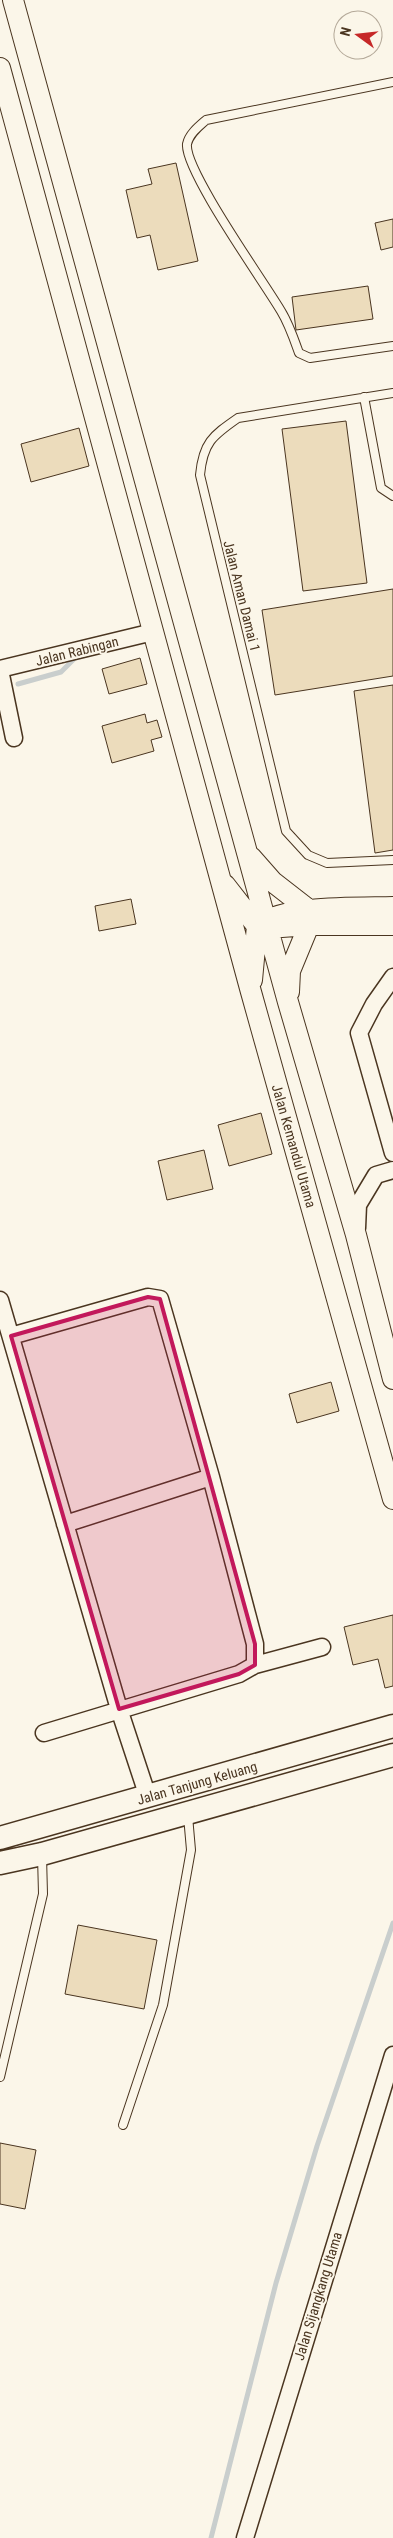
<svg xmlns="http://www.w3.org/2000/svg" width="393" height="2538" viewBox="0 0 393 2538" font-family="'Roboto Condensed',sans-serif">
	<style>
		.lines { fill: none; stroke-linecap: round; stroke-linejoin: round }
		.stream { stroke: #c9cecd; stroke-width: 5 }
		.building { fill: #ecdcbc; stroke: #4a3520 }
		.service-casing { stroke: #4a3520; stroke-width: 10 }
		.minor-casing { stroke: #4a3520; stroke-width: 19 }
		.tertiary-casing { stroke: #4a3520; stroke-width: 22 }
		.secondary-casing { stroke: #4a3520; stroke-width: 25 }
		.service { stroke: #fbf6e9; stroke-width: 8 }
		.minor { stroke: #fbf6e9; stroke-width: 16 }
		.tertiary { stroke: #fbf6e9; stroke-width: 20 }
		.secondary { stroke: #fbf6e9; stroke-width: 22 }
		.marked { fill: #c2185b; fill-opacity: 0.2; stroke: #c2185b; stroke-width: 4; stroke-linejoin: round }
		.labels { text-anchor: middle; stroke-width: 4; stroke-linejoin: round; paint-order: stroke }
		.street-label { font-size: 14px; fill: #4a3520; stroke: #fbf6e9 }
	</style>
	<rect width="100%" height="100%" fill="#fbf6e9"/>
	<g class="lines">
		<path class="stream" d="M18,684l43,-12 12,-12
			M211,2538l65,-255 41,-137 76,-223"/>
	</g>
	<path class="building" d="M176,163l22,98 -40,9 -8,-35 -13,3 -11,-48 26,-6 -4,-15z
		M393,219v28l-12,3 -6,-27z
		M368,286l5,33 -77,11 -4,-33z
		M346,421l21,162 -64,8 -21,-162z
		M79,428l10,38 -58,16 -10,-38z
		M393,589v87l-118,19 -13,-85z
		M140,658l7,26 -38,10 -7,-25z
		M393,685v165l-18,3 -21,-162z
		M145,714l2,9 10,-3 5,17 -11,3 3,11 -42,12 -10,-37z
		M131,899l5,25 -37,7 -4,-25z
		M261,1113l11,41 -43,12 -11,-41z
		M204,1150l9,39 -46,11 -9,-39z
		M331,1382l8,29 -42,12 -8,-29z
		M393,1615v71l-8,2 -7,-29 -25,6 -9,-38z
		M78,1925l79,15 -13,69 -79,-15z
		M0,2143l36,7 -11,59 -25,-5z"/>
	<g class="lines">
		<defs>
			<path id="service" d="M393,82l-187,38c-7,6 -17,14 -19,24 -3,26 77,138 94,167 8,13 13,28 18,42l11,5 83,-12
				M393,393l-155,25c-26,18 -35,25 -38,57l86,356 22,24 19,8 66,-3
				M364,397l17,91 12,8
				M0,2077l43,-183 -1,-38
				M123,2125l40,-120 28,-155 -3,-34"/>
			<path id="minor" d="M0,669l153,-37
				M0,670l14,68
				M393,977l-19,27 -15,29 34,120
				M357,1228l1,-23 18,-30 17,-5
				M0,1300l119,409 29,88
				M11,1336l137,-39 12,2 51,178 44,167v21
				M65,1524l146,-47
				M44,1733l195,-59 16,-9 67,-18
				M245,2538l148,-483"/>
			<path id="tertiary" d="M13,0l275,1002 68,233 37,144
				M0,68l251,924 142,507
				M251,857l22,25 36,28
				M225,885l32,41 11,2 41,-3h84
				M252,980l5,-54c24,-21 103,-18 136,-19
				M289,992l1,-21 19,-46"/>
			<path id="secondary" d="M0,1838l393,-112
				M0,1863l42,-9 351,-99"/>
		</defs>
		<use href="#service" class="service-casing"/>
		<use href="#minor" class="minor-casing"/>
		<use href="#tertiary" class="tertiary-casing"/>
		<use href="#secondary" class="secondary-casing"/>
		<use href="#service" class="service"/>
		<use href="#minor" class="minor"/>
		<use href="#tertiary" class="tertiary"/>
		<use href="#secondary" class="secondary"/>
	</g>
	<path class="marked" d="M148,1297l12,2 95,345v21l-16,9 -120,35 -108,-373z"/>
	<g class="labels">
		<g class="street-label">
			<text transform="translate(242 596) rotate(76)" y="5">Jalan Aman Damai 1</text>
			<text transform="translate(77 651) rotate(-14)" y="5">Jalan Rabingan</text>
			<text transform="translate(294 1146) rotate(74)" y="5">Jalan Kemandul Utama</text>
			<text transform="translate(197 1783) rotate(-16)" y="5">Jalan Tanjung Keluang</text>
			<text transform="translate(318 2296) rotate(-73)" y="5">Jalan Sijangkang Utama</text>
		</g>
	</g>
	<g transform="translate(358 35) rotate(285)"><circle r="24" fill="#fbf6e9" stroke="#b4a999"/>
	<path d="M0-4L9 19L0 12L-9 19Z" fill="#c62828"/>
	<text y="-8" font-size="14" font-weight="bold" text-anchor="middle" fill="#4a3520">N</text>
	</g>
</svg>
